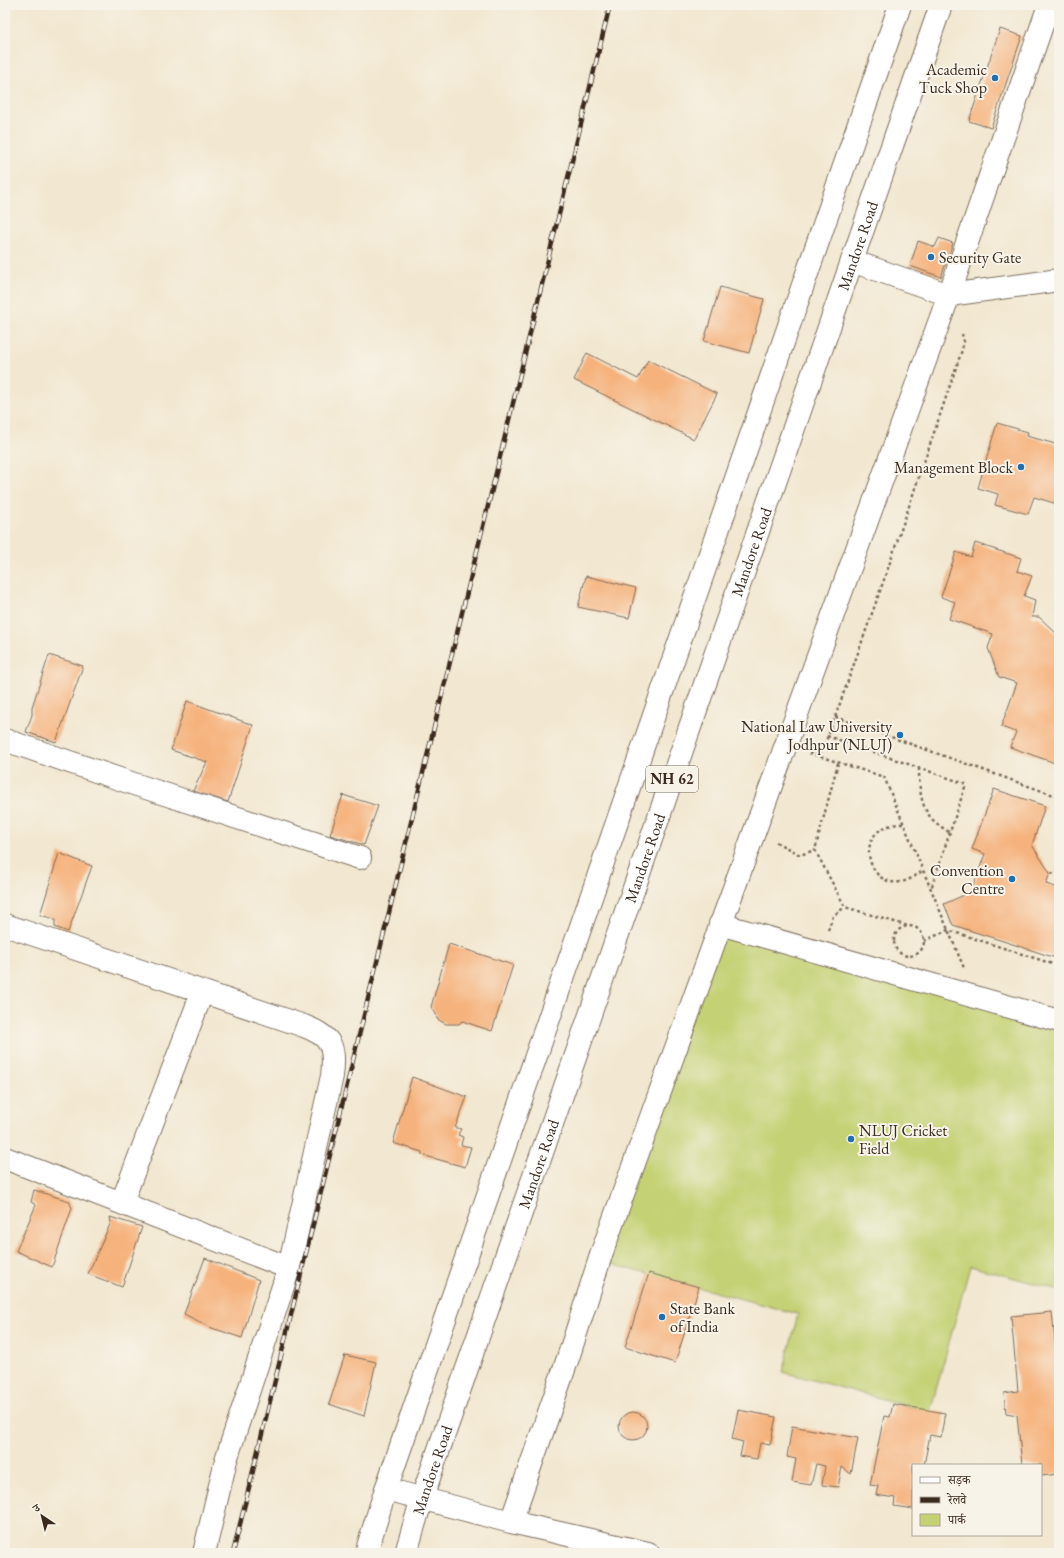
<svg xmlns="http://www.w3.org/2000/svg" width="1064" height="1558" viewBox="0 0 1064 1558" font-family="'EB Garamond','Noto Serif Devanagari',serif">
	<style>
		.green { fill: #c4d274; stroke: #807e49 }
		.building { fill: #f6b27d }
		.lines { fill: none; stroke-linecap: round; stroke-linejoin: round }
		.street-casing { stroke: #7b6c5c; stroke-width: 24 }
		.highway-casing { stroke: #7b6c5c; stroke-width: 24 }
		.path { stroke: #7b6c5c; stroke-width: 2.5; stroke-dasharray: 3 3; stroke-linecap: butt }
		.street { stroke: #fff; stroke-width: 22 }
		.highway { stroke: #fff; stroke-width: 22 }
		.rail-casing { stroke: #3b2a1e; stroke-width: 4.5 }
		.rail { stroke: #f7f3e8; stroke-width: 3; stroke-dasharray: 9; stroke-linecap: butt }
		.poi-dot { fill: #1f6fb2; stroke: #f7f3e8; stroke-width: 1.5 }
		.labels { text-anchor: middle; stroke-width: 4; stroke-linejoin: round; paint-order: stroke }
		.shield { fill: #f7f3e8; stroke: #73665b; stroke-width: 1 }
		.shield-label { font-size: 15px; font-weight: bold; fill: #3b2a1e }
		.poi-label { font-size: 16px; fill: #3b2a1e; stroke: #f7f3e8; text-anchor: end }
		.street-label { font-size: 16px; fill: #3b2a1e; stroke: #f7f3e8 }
	</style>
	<rect width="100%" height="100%" fill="#f7f3e8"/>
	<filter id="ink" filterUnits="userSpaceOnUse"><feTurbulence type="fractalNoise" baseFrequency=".025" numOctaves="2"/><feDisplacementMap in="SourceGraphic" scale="8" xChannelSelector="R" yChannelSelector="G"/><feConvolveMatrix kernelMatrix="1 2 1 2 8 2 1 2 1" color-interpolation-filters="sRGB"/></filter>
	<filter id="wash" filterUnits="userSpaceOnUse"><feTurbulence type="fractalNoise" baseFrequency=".012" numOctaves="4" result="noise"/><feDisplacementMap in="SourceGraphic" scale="16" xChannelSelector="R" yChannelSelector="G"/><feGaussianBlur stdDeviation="0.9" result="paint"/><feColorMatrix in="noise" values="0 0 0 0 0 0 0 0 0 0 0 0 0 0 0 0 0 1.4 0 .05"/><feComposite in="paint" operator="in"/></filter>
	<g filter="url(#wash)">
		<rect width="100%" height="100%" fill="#f2e7d0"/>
		<path class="green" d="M720,924l339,93v273l-89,-24 -40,146 -147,-40 15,-58 -199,-53z"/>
		<g id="blocks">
			<path class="building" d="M1000,29l22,7 -31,92 -22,-7z
				M939,238l14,5 -12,34 -31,-11 8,-25 17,6z
				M720,287l44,12 -15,54 -45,-12z
				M587,353l51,26 10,-19 69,34 -23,45 -120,-59z
				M997,423l31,9 -1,4 32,9v53l-2,6 -23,-7 -6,17 -33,-9 3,-11 -20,-6z
				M975,543l46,15 -4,13 15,5 -8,20 11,4 -3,17h7l17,16 3,8v113l-4,9 -45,-16 6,-15 -15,-5 16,-44 -18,-6 -11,-29 5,-14 -44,-15 6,-17 -14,-5 15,-45 15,5z
				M586,576l50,12 -7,30 -51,-11z
				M49,655l34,11 -27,76 -30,-10 6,-17v-8z
				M187,701l66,24 -25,77 -35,-11 14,-29 -36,-12z
				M994,789l51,17 -13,39 18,28 -4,11 13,4v71l-106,-34 -9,-21 27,-12 14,-38 -13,-5z
				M343,795l35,11 -14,39 -34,-10z
				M59,853l33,13 -24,66 -13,-5v-8l-15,-4z
				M449,944l64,21 -21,66 -30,-10 -3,3h-13l-9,-5 -1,-5 -5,-7z
				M412,1077l55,20 -12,31h3l3,1 -3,6 5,2 -2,8 10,2 -6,20 -43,-12v-3l-29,-9z
				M34,1190l35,11 3,7 -20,59 -36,-16 20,-46 -5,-3z
				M110,1217l32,10 -20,60 -34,-13 23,-52z
				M205,1258l54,22 -17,58 -30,-10 -28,-14z
				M649,1273l50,14 -24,76 -50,-16z
				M1052,1312l7,69v93l-18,2v-11h-19l-5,-50 -11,-2 -2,-20 14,-2 -7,-75z
				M345,1355l31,7 -12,54 -35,-12z
				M893,1404l52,9 -4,24 -11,-2 -6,30h-11v44l-19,-3 1,-8 -19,-3 2,-9 -8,-1 14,-69 6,1z
				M738,1410l38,7 -6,28 -10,-2 -3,16 -17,-3 3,-14 -11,-3z
				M619 1426a14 14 0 1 1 28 0a14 14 0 1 1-28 0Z
				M792,1426l66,12 -7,36 -9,-7 -4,20 -16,-2 3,-19 -9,-2 -5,21 -19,-3 4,-23 -9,-2z"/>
		</g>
	</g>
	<g filter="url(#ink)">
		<use href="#blocks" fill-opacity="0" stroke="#7b6c5c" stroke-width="1"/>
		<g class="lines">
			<defs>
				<path id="street" d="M852,261l97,34 110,-15
					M5,740l129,44 226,74
					M720,924l339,97
					M5,925l299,101c29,11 31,21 28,50l-43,192 -63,192 -22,93
					M5,1158l284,110
					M122,1202l80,-209
					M386,1489l125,33 137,31
					M511,1522l57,-164 34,-106 347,-957 100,-290"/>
				<g id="highway">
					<path d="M366,1553l18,-58 516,-1490"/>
					<path id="s1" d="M406,1553l16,-55 519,-1493"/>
				</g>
			</defs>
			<use href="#street" class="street-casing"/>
			<use href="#highway" class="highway-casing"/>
			<path class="path" d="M835,717l224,80
				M827,736l139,48 -35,105
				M809,753l75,24 80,191
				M820,756l13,-33 52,-146 76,-224 3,-11 -2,-8
				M838,763l-23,87 30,57 63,19
				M919,768c0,18 1,40 15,53 5,5 11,8 16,12
				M903,824c-61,-1 -31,91 20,46
				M776,842l24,13 15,-5
				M1051,874l8,-3
				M894 941a15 15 0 1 1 30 0a15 15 0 1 1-30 0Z
				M828,930l5,-14 12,-9
				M924,941l24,-11 111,36"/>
			<use href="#street" class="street"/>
			<use href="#highway" class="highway"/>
			<defs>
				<path id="rail" d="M233,1553l377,-1548"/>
			</defs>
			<use href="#rail" class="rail-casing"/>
			<use href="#rail" class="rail"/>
		</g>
	</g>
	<g class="poi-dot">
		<circle cx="995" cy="78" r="4"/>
		<circle cx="931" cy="257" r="4"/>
		<circle cx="1021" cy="467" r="4"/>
		<circle cx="900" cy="735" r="4"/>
		<circle cx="1012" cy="879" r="4"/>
		<circle cx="851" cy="1139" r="4"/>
		<circle cx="662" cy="1317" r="4"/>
	</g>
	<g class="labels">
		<rect class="shield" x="646" y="766" width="52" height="26" rx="3"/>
		<g class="shield-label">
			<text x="672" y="784">NH 62</text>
		</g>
		<g class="poi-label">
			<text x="987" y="75">Academic<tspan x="987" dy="18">Tuck Shop</tspan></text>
			<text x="939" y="263" text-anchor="start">Security Gate</text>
			<text x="1013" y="473">Management Block</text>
			<text x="892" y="732">National Law University<tspan x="892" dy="18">Jodhpur (NLUJ)</tspan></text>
			<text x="1004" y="876">Convention<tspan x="1004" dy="18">Centre</tspan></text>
			<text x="859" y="1136" text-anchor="start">NLUJ Cricket<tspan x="859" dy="18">Field</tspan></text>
			<text x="670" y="1314" text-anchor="start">State Bank<tspan x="670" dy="18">of India</tspan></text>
		</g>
		<g class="street-label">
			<text dy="6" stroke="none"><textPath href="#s1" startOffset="1383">Mandore Road</textPath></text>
			<text dy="6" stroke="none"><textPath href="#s1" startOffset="1059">Mandore Road</textPath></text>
			<text dy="6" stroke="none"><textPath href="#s1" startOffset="735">Mandore Road</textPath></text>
			<text dy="6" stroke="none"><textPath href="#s1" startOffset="411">Mandore Road</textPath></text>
			<text dy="6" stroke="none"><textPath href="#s1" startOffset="87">Mandore Road</textPath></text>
		</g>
	</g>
	<rect width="1064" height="1558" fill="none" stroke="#f7f3e8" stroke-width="20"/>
	<rect x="912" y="1464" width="130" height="72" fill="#f7f3e8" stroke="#aca397"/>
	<rect x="920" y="1477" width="20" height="6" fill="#ffffff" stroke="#aca397"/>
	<text x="948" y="1484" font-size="12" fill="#3b2a1e">सड़क</text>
	<rect x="920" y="1497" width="20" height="6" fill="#3b2a1e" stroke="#aca397"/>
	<text x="948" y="1504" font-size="12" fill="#3b2a1e">रेलवे</text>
	<rect x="920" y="1514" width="20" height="12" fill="#c4d274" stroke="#aca397"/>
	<text x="948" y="1524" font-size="12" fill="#3b2a1e">पार्क</text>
	<g transform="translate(42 1516) rotate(325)" stroke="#f7f3e8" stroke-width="3" paint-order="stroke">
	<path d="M0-3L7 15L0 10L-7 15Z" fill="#3b2a1e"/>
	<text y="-6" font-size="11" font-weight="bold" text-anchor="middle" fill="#3b2a1e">उ</text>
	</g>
</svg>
